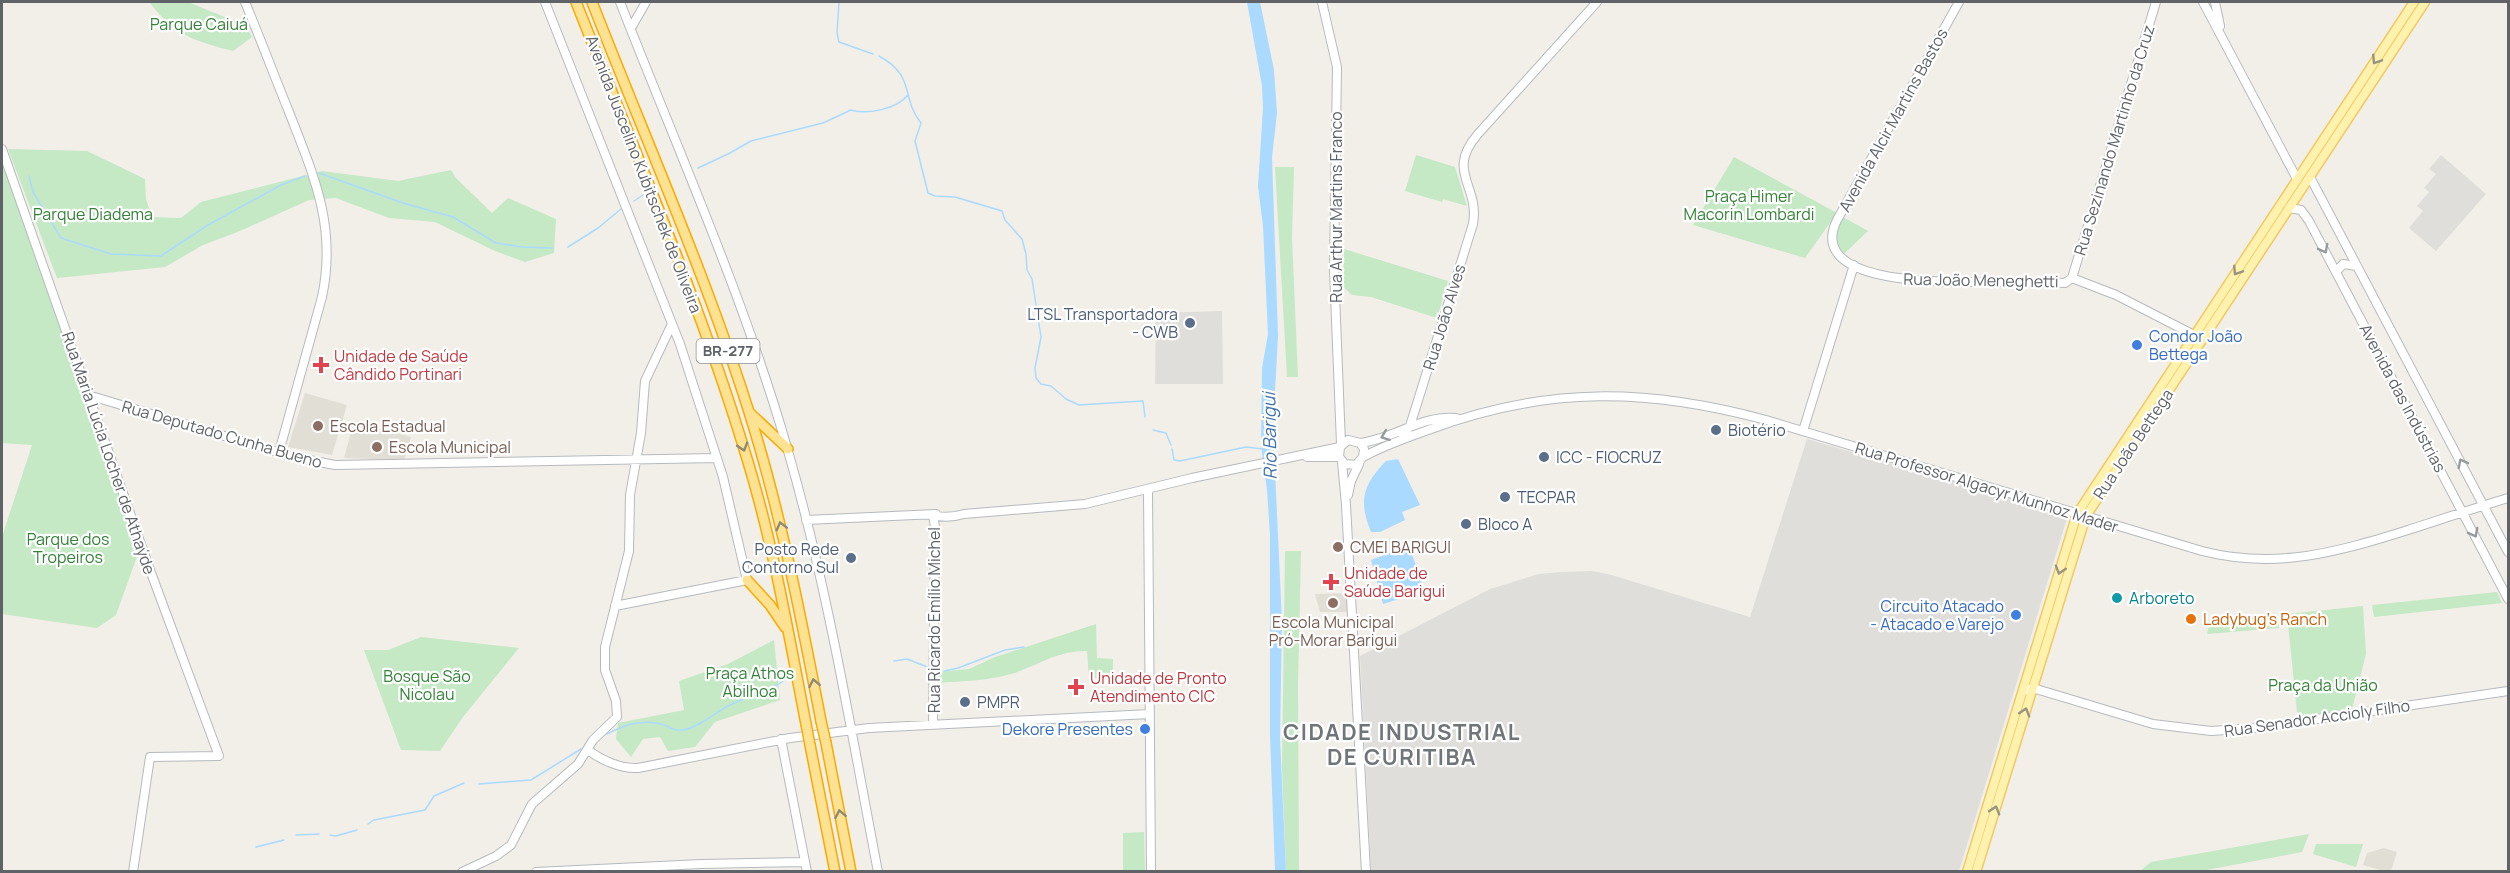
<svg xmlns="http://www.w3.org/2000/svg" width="2510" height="873" viewBox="0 0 2510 873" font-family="Manrope,sans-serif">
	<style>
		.industrial { fill: #e0deda }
		.education { fill: #e1ded6 }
		.green { fill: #c5e8c5 }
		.water { fill: #aadaff }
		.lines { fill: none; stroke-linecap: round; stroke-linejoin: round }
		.stream { stroke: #aadaff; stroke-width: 1.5 }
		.secondary-casing { stroke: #b6babf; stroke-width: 10 }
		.primary-casing { stroke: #f2c960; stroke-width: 11 }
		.highway-casing { stroke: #f9ab00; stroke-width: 12 }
		.secondary { stroke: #fff; stroke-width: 8 }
		.primary { stroke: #fff2af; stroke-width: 8 }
		.highway { stroke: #fde293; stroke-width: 9 }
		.highway-bridge-casing { stroke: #f9ab00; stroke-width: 12; stroke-linecap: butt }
		.highway-bridge { stroke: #fde293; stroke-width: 9 }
		.oneway { stroke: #979581 }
		.oneway2 { stroke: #979a9d }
		.oneway3 { stroke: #8e8975 }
		.service-dot { fill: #5c6f8a; stroke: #fff; stroke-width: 2 }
		.shop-dot { fill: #3f7fe0; stroke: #fff; stroke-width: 2 }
		.health-dot { fill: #e0444e; stroke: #fff; stroke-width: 2 }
		.education-dot { fill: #8d6e63; stroke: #fff; stroke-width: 2 }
		.culture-dot { fill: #0f9aa8; stroke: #fff; stroke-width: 2 }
		.food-dot { fill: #e8710a; stroke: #fff; stroke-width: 2 }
		.labels { text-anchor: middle; stroke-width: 4.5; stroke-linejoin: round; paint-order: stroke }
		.shield { fill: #fff; stroke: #8f9295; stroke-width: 1.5 }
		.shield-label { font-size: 15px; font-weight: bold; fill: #5f6368 }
		.park-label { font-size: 16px; fill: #348238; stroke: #fff }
		.street-label { font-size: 16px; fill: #5f6368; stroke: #fff }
		.service-label { font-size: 16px; fill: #4e5e75; stroke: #fff; text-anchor: start }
		.shop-label { font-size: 16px; fill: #366cbe; stroke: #fff; text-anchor: end }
		.health-label { font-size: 16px; fill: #be3a42; stroke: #fff; text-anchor: start }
		.education-label { font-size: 16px; fill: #785e54; stroke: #fff; text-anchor: start }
		.culture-label { font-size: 16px; fill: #0d838f; stroke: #fff; text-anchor: start }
		.food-label { font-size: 16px; fill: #c56008; stroke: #fff; text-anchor: start }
		.water-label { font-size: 18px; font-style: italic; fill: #4174aa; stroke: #fff }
		.district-label { font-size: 22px; font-weight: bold; letter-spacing: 1.5px; fill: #70757a; stroke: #fff }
	</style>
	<rect width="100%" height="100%" fill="#f1efe8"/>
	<path class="industrial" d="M2441,155l45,39 -50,57 -27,-23 14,-17 -6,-5 12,-14 -5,-4 12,-14 -7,-5z
		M1222,311l1,73h-68l1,-71z
		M1807,439l261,76 -109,356h-588l-11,-215 130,-67 49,-15 23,-2 29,-1 17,3 142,43z"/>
	<path class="education" d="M305,393l42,12 -15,50 -44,-8z
		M354,421l57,16 -7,23 -60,-2z
		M1348,593v19h-28l-5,-18z
		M2384,848l13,4 -6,19h-8l-20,-6 4,-12z"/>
	<path class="green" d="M149,2h39l39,16 17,4 8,15 -19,14c-41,-11 -57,-15 -84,-49z
		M8,149l79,2 58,28 1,20 6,18 29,1 20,-16 121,-31 76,10 53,-11 5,8 36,35 16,-15 48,21 -2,34 -29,9 -30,-11 -60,-29 -46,-4 -53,-20 -27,2 -69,31 -37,14 -38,22 -108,11z
		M1416,155l39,12 12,39 -21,-6 -3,-1 -1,3 -37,-11z
		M1734,157l103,56 -32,45 -112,-33z
		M2,161l137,390 -23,64 -19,13 -95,-14v-77l30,-92 -30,-2z
		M1275,167h19l-2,71 6,139h-11z
		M1843,217l25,14 -24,23c-13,-12 -8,-24 -1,-37z
		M1344,249l104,32 -11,37 -66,-21 -19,-2 -9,-8z
		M1285,551h16l-3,134 1,187 -13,-1 -4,-104z
		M2497,592l5,11 -128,14 -2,-12z
		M2363,606l3,48 -14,55 -52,7 -3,-4 -10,-98z
		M2278,615l1,13 -72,6 3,-13z
		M1096,624l1,34 16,1v19h-24l-2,-27c-32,0 -47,14 -76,23 -24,7 -49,7 -74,9v-11l32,-3 26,-12z
		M421,637l98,11 -56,69 -23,34 -39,-1 -37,-100h24z
		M774,640l6,60 -65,22 -20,25 -27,4 -8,-14 -17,2 -12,18 -15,-18 2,-16 66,-13 -5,-29 49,-17z
		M1144,832l1,39h-22v-38z
		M2309,834l-7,18 -101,19h-61l11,-9z
		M2316,844h47l-7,23 -43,-13z"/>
	<path class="water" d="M1247,2h13l14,68 3,43 -5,44 6,179 -5,92 9,194 -2,116 6,134 -11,-1 -5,-137v-199l-3,-45 -6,-45 1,-77 6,-34 -5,-108 -5,-40 5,-78 -1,-22z
		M1398,459l22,46 -18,7 3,8 -25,12h-9c-13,-32 -8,-47 15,-71z
		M1409,546l16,45 -42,13 -12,-44z"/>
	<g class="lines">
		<path class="stream" d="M839,2l-2,31 2,9 34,12
			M879,56c38,21 21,41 42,67l-6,18 13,52 7,3 20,1 47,14 3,9 17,19 4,15 1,16 5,9 9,58 -6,31 1,10 5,6 10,2 15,13 13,6 64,-4 2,16
			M698,168l30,-14 23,-13 72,-18 28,-13c16,5 46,-1 57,-15
			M319,173l84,30 50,14 43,26 26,4 30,1
			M29,176l4,16 28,46 50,16 50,2 47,-31 73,-40 24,-9
			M634,201l9,-6
			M568,247l30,-19 23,-19
			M1153,430l13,3 5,12
			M1172,449l2,11 6,1 66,-14 17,2
			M894,661l13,-2 23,9
			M944,671l14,-3 47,-18 19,-3
			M607,734c17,-9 34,-15 54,-10 8,2 14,8 22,6 16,-3 32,-17 45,-24 18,-10 39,-12 55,-25
			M479,784l52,-4 50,-31
			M368,824l6,-4 51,-10 9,-14 30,-13
			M296,835l23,-1
			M330,835l6,1 21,-6
			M256,847l28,-7"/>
		<defs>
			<path id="secondary" d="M245,2c15,36 29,73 44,110 25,64 48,115 33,185l-43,155
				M545,2l135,342 43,133 24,103 -132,26
				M620,2c58,149 124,295 168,449 40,138 63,280 90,421
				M1322,2l15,65 -3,203 7,174
				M1959,2l-122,218c-33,67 116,62 151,62 26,0 51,0 77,1l7,-5
				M2203,2l94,177
				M2215,2l5,24
				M631,28l15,-26
				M2,149l148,421 69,186 -69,1 -17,115
				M2310,177l198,375
				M2289,208l12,2 8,11 199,378
				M2336,272l7,-8 14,2
				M2072,278l84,-276
				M2072,278l44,17 78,40
				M88,395l206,62 41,8 382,-7
				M1803,431l51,-166
				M1403,438l7,-12 63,-202c7,-39 -28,-52 5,-90l119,-132
				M1360,443c34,-4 61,-28 96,-25
				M1307,457h32
				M1363,457c22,-12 45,-20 68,-28 117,-43 216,-41 335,-9l436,131c74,19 136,1 206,-21 34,-11 67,-22 100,-32
				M1342,462l4,43 20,367
				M1148,491l3,381
				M1348,495l3,-14 8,-17
				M933,515c10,3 21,2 31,-1l121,-10 107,-26 148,-31 8,-7 12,3 4,6 -1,8 -7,8 -11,-1 -6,-7 1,-10
				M806,520l130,-6
				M2027,690l6,-2 120,36 58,7 45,-3 252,-37
				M933,724l2,-197 -2,-12
				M781,739l26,133
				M588,750c13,10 33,19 50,18l152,-30 79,-10 281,-14
				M462,872l34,-16 15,-11 21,-41 46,-40 15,-24 24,-23 -1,-16 -11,-31v-23l24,-96 1,-56 11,-62 4,-52 27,-57
				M536,872l165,-8 104,-2"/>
			<path id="primary" d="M1967,872l110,-358 337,-512
				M1976,872l110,-356 339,-514"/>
			<path id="highway" d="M576,2c60,152 125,303 172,460 26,86 41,174 58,262
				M592,2c53,136 113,271 157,410 32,102 52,205 72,309
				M750,413l38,36
				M747,580l23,25 15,22
				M826,743l25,129
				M810,745l25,127"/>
		</defs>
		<use href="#secondary" class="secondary-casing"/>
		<use href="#primary" class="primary-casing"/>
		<use href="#highway" class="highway-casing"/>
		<use href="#secondary" class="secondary"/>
		<use href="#primary" class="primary"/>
		<use href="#highway" class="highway"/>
		<defs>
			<path id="highway-bridge" d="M821,721l5,22
				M806,724l4,21"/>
		</defs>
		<use href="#highway-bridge" class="highway-bridge-casing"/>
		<use href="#highway-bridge" class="highway-bridge"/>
	</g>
	<defs><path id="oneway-chevron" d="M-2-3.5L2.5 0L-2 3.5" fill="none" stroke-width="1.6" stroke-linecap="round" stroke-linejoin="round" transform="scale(1.5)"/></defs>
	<g class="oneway">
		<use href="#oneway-chevron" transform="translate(2376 60) rotate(123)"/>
		<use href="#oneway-chevron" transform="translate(2237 271) rotate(123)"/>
		<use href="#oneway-chevron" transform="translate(2060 570) rotate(107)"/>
		<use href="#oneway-chevron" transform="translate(2025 712) rotate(-73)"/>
		<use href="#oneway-chevron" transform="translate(1995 810) rotate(-73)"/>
	</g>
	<g class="oneway2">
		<use href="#oneway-chevron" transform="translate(2324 249) rotate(62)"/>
		<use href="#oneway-chevron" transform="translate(1385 436) rotate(159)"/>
		<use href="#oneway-chevron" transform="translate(2462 463) rotate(-118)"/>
		<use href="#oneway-chevron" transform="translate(2474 533) rotate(62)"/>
	</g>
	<g class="oneway3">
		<use href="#oneway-chevron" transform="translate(743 447) rotate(73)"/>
		<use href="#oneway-chevron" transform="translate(781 526) rotate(-104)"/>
		<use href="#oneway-chevron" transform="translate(814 683) rotate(-101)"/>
		<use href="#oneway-chevron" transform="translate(840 814) rotate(-101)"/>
	</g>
	<g class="service-dot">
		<circle cx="1190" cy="323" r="6"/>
		<circle cx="1716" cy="430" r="6"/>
		<circle cx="1544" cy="457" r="6"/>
		<circle cx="1505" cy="497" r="6"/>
		<circle cx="1466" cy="524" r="6"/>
		<circle cx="851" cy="558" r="6"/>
		<circle cx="965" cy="702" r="6"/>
	</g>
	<g class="shop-dot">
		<circle cx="2137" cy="345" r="6"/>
		<circle cx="2016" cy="615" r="6"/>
		<circle cx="1145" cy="729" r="6"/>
	</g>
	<g class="health-dot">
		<path d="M318 356h6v6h6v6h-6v6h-6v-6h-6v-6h6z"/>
		<path d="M1328 573h6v6h6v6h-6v6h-6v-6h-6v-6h6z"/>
		<path d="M1073 678h6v6h6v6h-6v6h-6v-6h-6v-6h6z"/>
	</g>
	<g class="education-dot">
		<circle cx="318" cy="426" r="6"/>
		<circle cx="377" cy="447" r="6"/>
		<circle cx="1338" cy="547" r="6"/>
		<circle cx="1333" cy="603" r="6"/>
	</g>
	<circle class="culture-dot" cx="2117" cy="598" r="6"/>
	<circle class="food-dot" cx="2191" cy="619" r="6"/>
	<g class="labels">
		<rect class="shield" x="696.5" y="339" width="63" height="24" rx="4.5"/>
		<g class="shield-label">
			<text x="728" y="356">BR-277</text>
		</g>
		<g class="park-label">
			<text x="199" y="30">Parque Caiuá</text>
			<text x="1749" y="202">Praça Himer<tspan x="1749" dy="18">Macorin Lombardi</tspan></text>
			<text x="93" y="220">Parque Diadema</text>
			<text x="68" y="545">Parque dos<tspan x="68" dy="18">Tropeiros</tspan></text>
			<text x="750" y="679">Praça Athos<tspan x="750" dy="18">Abilhoa</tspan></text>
			<text x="427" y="682">Bosque São<tspan x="427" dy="18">Nicolau</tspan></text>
			<text x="2323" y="691">Praça da União</text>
		</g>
		<g class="street-label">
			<text transform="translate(1893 120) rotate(-61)" y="6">Avenida Alcir Martins Bastos</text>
			<text transform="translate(2114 140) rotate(-73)" y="6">Rua Sezinando Martinho da Cruz</text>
			<text transform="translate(644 174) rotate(69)" y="6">Avenida Juscelino Kubitschek de Oliveira</text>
			<text transform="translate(1336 207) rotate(-90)" y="6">Rua Arthur Martins Franco</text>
			<text transform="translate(1981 280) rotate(1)" y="6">Rua João Meneghetti</text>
			<text transform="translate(1444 317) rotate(-73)" y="6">Rua João Alves</text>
			<text transform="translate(2403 398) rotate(62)" y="6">Avenida das Indústrias</text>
			<text transform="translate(222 434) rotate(16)" y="6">Rua Deputado Cunha Bueno</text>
			<text transform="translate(2133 444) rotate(-56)" y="6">Rua João Bettega</text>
			<text transform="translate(109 453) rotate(71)" y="6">Rua Maria Lúcia Locher de Athaýde</text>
			<text transform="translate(1987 487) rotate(17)" y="6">Rua Professor Algacyr Munhoz Mader</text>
			<text transform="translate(934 620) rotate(-90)" y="6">Rua Ricardo Emílio Michel</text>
			<text transform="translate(2317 718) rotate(-8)" y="6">Rua Senador Accioly Filho</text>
		</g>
		<g class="service-label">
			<text x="1178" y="320" text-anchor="end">LTSL Transportadora<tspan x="1178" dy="18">- CWB</tspan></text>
			<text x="1728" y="436">Biotério</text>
			<text x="1556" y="463">ICC - FIOCRUZ</text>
			<text x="1517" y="503">TECPAR</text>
			<text x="1478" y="530">Bloco A</text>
			<text x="839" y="555" text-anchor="end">Posto Rede<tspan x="839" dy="18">Contorno Sul</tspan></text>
			<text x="977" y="708">PMPR</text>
		</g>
		<g class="shop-label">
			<text x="2149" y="342" text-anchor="start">Condor João<tspan x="2149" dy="18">Bettega</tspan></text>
			<text x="2004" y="612">Circuito Atacado<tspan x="2004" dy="18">- Atacado e Varejo</tspan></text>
			<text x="1133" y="735">Dekore Presentes</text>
		</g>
		<g class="health-label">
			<text x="334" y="362">Unidade de Saúde<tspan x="334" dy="18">Cândido Portinari</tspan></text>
			<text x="1344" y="579">Unidade de<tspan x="1344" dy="18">Saúde Barigui</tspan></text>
			<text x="1090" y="684">Unidade de Pronto<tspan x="1090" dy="18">Atendimento CIC</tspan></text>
		</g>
		<g class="education-label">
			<text x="330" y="432">Escola Estadual</text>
			<text x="389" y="453">Escola Municipal</text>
			<text x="1350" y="553">CMEI BARIGUI</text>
			<text x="1333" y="628" text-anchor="middle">Escola Municipal<tspan x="1333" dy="18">Pró-Morar Barigui</tspan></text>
		</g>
		<g class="culture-label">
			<text x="2129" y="604">Arboreto</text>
		</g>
		<g class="food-label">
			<text x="2203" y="625">Ladybug's Ranch</text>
		</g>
		<g class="water-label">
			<text transform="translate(1270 436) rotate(-91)" y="6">Rio Barigui</text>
		</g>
		<g class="district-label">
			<text x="1402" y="740">CIDADE INDUSTRIAL<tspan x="1402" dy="25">DE CURITIBA</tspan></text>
		</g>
	</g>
	<rect width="2510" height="873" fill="none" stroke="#5f6368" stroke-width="6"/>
</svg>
